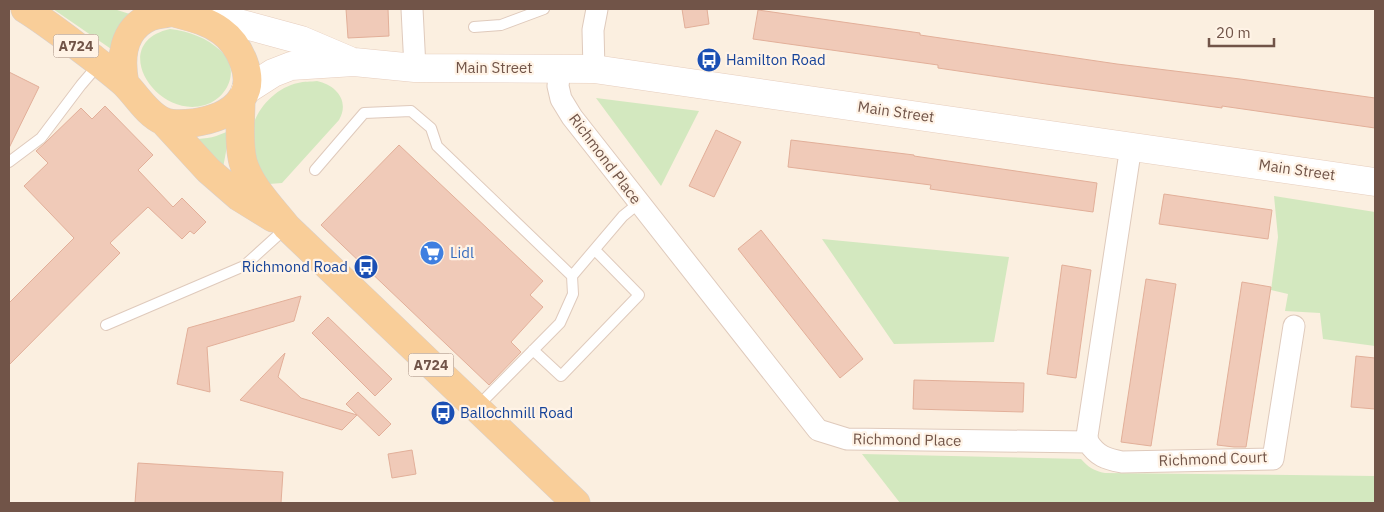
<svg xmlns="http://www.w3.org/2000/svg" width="1384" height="512" viewBox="0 0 1384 512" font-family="'IBM Plex Sans',sans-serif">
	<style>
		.green { fill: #d3e8bf }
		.building { fill: #f0cab8; stroke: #e2af99 }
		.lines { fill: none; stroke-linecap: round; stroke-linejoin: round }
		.lane-casing { stroke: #dfcabc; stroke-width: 12 }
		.street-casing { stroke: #dfcabc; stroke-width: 23 }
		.secondary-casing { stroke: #e6cdbd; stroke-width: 29 }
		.primary-casing { stroke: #d7cfcc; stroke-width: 29 }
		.lane { stroke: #fff; stroke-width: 10 }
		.street { stroke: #fff; stroke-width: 21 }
		.secondary { stroke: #fff; stroke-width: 28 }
		.primary { stroke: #f9ce99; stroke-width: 28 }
		.labels { text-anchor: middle; stroke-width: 4.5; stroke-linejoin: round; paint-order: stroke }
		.shield { fill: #fff3e6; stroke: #9c8477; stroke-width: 1 }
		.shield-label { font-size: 14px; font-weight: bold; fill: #715448 }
		.transit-label { font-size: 15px; fill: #164399; stroke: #fff3e6; text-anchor: start }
		.street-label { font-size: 15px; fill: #715448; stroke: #fff3e6 }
		.shop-label { font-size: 15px; fill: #366cbe; stroke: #fff3e6; text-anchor: start }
	</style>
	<rect width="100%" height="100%" fill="#fbefe0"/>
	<path class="green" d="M53,9h61l22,7 -22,35z
		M170,29c19,2 37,9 51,22 20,18 7,47 -16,54 -49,15 -98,-62 -35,-76z
		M317,81c19,4 33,20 22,39l-57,63 -13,1 -8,-5c-3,-12 -9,-25 -10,-37 -2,-26 22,-54 47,-59 6,-2 13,-1 19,-2z
		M596,98l103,13 -38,75z
		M230,130l-7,38 -30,-29c14,0 24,-2 37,-9z
		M1274,196l101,16v134l-52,-7 -3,-26 -35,-2 3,-17 -17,-4 7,-53z
		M822,239l187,18 -15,85 -100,2z
		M862,454l219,5c7,8 13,12 24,14l270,3v27h-475z"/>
	<path class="building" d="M346,9h42l1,27 -41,2z
		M682,9h25l2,15 -24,4z
		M758,10l162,23v2l197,29 123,15 135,19v30l-153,-22v2l-176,-24 -108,-16v-3l-185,-26z
		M9,72l30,15 -30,61z
		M105,106l48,49 -15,15 35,37 9,-9 24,24 -12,12 -4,-3 -8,8 -34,-32 -38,36 10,10 -111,112v-62l65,-65 -50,-52 24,-23 -12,-12 9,-8 36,-35 11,11z
		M716,130l25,12 -27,55 -25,-11z
		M791,140l123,15v1l183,27 -4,29 -163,-23 1,-4 -143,-18z
		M399,145l144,136 -13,14 13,12 -32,35 10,10 -32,33 -168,-160z
		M1164,194l108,16 -4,29 -109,-15z
		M761,230l102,129 -23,19 -102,-129z
		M1062,265l29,5 -15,108 -29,-4z
		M1146,279l30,5 -25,162 -30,-4z
		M1242,282l29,5 -25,160h-12l-17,-2z
		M301,296l-7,25 -87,26 3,45 -33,-8 11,-56z
		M328,317l64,62 -17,17 -63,-63z
		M285,353l-7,24 23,21 56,17 -15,15 -102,-30z
		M1356,356l19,2v51l-24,-2z
		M914,380l110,3 -1,29 -110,-3z
		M358,392l33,32 -12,12 -33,-32z
		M412,450l4,24 -24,4 -4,-24z
		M138,463l145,9 -2,31h-146z"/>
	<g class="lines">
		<defs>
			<path id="lane" d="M474,27l27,-2 43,-16
				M9,162l32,-24 40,-53 18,-21
				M315,170l49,-57 47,-2 20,17 6,18 135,130 1,18 -13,29 -83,84
				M572,276l51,-60 16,-13
				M106,325l138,-59 42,-38
				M533,350l28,26 78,-81 -44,-45"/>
			<path id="street" d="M412,9l3,59
				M560,68l-2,18 3,13 11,18 246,313 29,9 241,3 -1,-6 44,-290
				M594,69l-1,-39 4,-21
				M1088,442c9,14 18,17 34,20l151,-3 21,-133"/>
			<path id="secondary" d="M201,19l41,5 59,16 47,20
				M245,91l28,-18 18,-7 63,-4 61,6 179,1 781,113"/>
			<path id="primary" d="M25,9c24,15 45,32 68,49 10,8 22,17 32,26 12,12 22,30 38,37 9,4 20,3 30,2 18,-3 38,-8 49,-25 14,-21 -3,-54 -21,-67 -18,-13 -39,-15 -60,-22
				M125,84c-5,-25 -3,-55 25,-67 6,-3 16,-3 23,-5
				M241,99c0,20 -3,43 2,63 7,24 28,45 44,65l289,276
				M163,121l45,49 31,27 34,21"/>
		</defs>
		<use href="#lane" class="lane-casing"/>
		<use href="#street" class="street-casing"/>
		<use href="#secondary" class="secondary-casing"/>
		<use href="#primary" class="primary-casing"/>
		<use href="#lane" class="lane"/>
		<use href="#street" class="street"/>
		<use href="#secondary" class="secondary"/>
		<use href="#primary" class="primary"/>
	</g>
	<defs>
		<symbol id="bus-disc" viewBox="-11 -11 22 22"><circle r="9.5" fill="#1a4fb4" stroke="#fff3e6"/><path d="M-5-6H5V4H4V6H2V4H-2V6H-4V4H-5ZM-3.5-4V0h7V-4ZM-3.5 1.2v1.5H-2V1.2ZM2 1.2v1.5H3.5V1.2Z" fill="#fff"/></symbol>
		<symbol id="supermarket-disc" viewBox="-11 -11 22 22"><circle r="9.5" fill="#3f7fe0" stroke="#fff3e6"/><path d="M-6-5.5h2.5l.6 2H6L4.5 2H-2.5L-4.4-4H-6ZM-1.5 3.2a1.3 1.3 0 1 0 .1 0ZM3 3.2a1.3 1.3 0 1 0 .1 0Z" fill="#fff"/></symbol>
	</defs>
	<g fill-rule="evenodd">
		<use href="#bus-disc" x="695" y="46" width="28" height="28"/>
		<use href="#supermarket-disc" x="418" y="239" width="28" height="28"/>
		<use href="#bus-disc" x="352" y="253" width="28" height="28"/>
		<use href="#bus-disc" x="429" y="399" width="28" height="28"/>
	</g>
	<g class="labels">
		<g class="shield">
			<rect x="53.5" y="34.5" width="45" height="23" rx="4"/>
			<rect x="408.5" y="353.5" width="45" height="23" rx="4"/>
		</g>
		<g class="shield-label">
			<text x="76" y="51">A724</text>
			<text x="431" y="370">A724</text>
		</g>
		<g class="transit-label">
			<text x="726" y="65">Hamilton Road</text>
			<text x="348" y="272" text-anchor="end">Richmond Road</text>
			<text x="460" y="418">Ballochmill Road</text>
		</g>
		<g class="street-label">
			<text x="494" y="73">Main Street</text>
			<text transform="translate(896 112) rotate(8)" y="5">Main Street</text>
			<text transform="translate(605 159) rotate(53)" y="5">Richmond Place</text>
			<text transform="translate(1297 170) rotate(8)" y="5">Main Street</text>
			<text transform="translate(907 440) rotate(1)" y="5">Richmond Place</text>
			<text transform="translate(1213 459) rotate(-2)" y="5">Richmond Court</text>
		</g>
		<g class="shop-label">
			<text x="450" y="258">Lidl</text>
		</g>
	</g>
	<rect width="1384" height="512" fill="none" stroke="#715448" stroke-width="20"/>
	<path d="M1209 38v8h65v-8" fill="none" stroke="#715448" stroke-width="2.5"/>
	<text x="1216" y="38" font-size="15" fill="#715448" stroke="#fff3e6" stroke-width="4" paint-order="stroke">20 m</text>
</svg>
